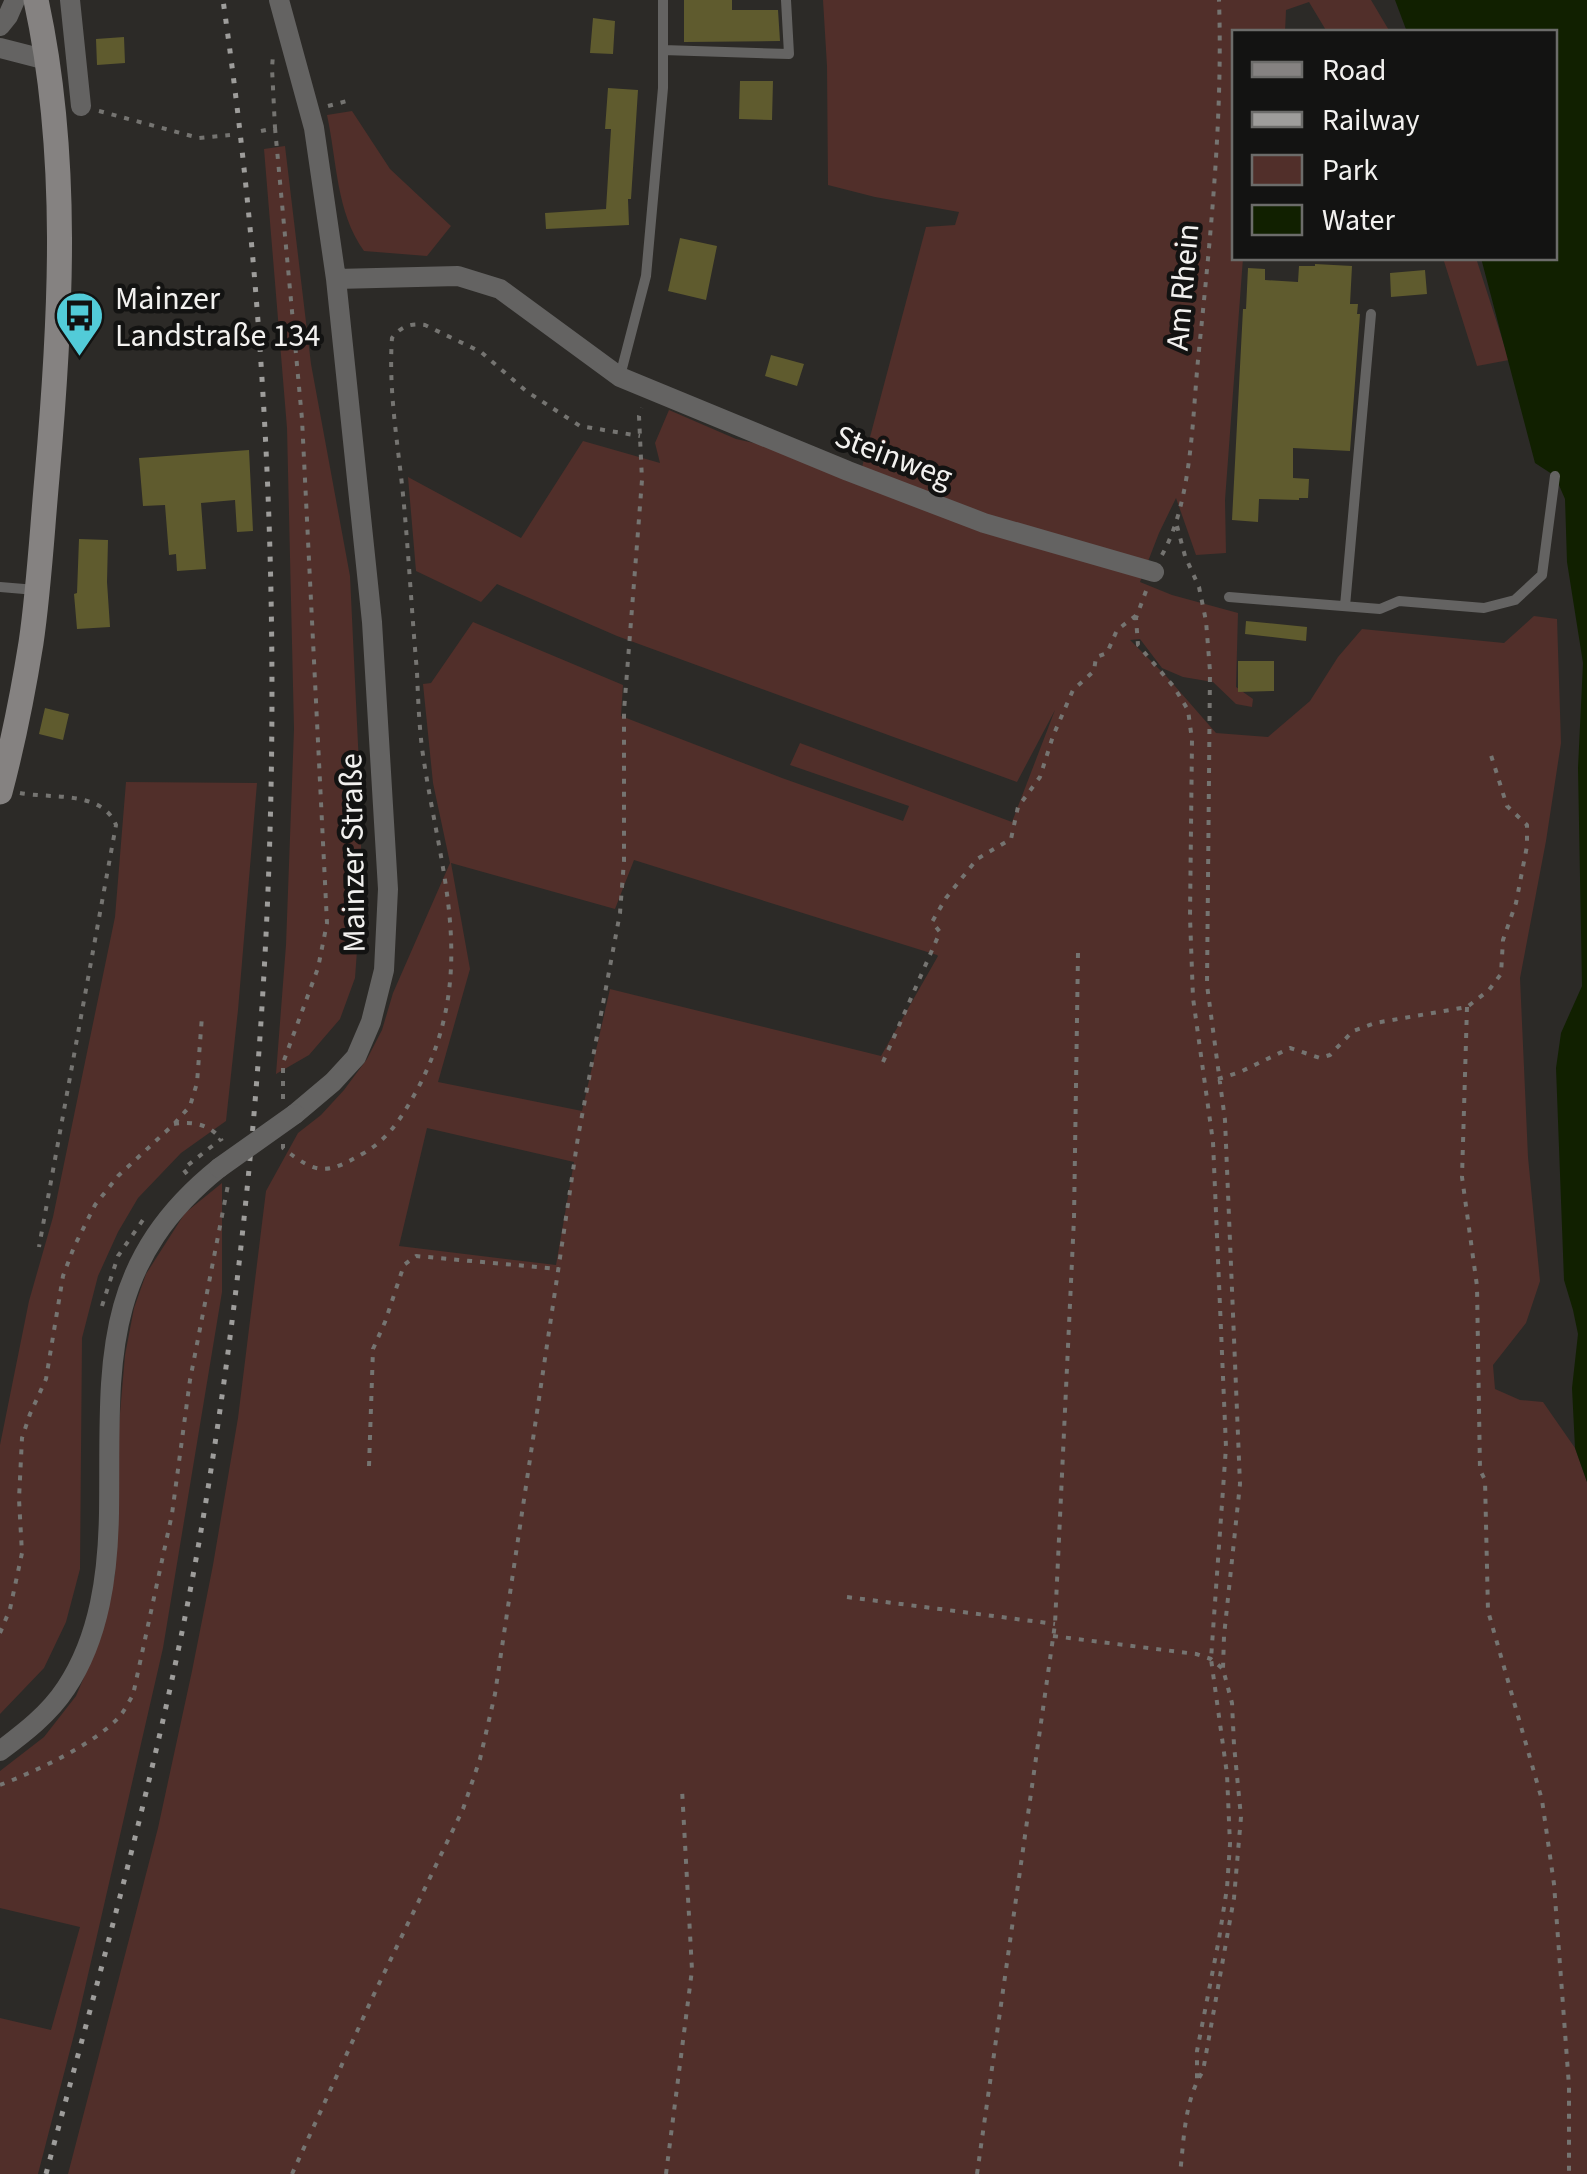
<svg xmlns="http://www.w3.org/2000/svg" width="1587" height="2174" viewBox="0 0 1587 2174" font-family="'Source Sans 3',sans-serif">
	<style>
		.green { fill: #512f2a; fill-rule: evenodd }
		.water { fill: #112000 }
		.building { fill: #5f5b2e }
		.lines { fill: none; stroke-linecap: round; stroke-linejoin: round }
		.path { stroke: #757471; stroke-width: 4; stroke-dasharray: 5 8; stroke-linecap: butt }
		.service { stroke: #646362; stroke-width: 10 }
		.minor { stroke: #646362; stroke-width: 20 }
		.secondary { stroke: #858281; stroke-width: 25 }
		.rail { stroke: #9e9d9b; stroke-width: 5; stroke-dasharray: 5 10; stroke-linecap: butt }
		.minor-bridge { stroke: #646362; stroke-width: 20 }
		.labels { text-anchor: middle; stroke-width: 9; stroke-linejoin: round; paint-order: stroke }
		.street-label { font-size: 32px; fill: #f2f1ef; stroke: #131312 }
		.poi-label { font-size: 32px; fill: #f2f1ef; stroke: #131312; text-anchor: start }
	</style>
	<rect width="100%" height="100%" fill="#2c2a27"/>
	<path class="green" d="M823,0h548l19,32h-63l-18,-30 -23,8 -1,22h-51v226h9l-18,242 1,53 -30,2 -20,-57 -17,35 -19,49 32,13 66,18 -2,74 17,12 -1,8 -16,-3 -23,-22 -30,-5 -21,-9 -22,-29 -10,1 37,37 49,56 52,4 42,-36 28,-44 24,-28 142,14 30,-27 23,3 4,124 -15,98 -26,137 8,179 12,124 -14,42 -33,42 2,24 25,11 23,2 32,46 12,34v692h-1519l90,-346 34,-157 21,-106 25,-147 28,-227 32,-58 23,-18 23,-25 23,-31 15,-29 11,-37 57,-130 -17,-80 -10,-99 8,-1 42,-61 150,63 -2,31 161,62 121,43 6,-15 -119,-41 10,-22 212,79 43,-112 -38,72 -400,-146 -120,-52 -16,18 -65,-31 -8,-94 113,61 62,-97 77,22 -5,-20 14,-33 67,29 126,28 64,-240 29,-2 4,-13 -84,-15 -47,-12 -1,-119zM634,860l303,95 1,1 -57,100 -271,-67 -28,122 -144,-29 32,-113 -19,-106 164,46zM427,1128l147,34 -18,103 -157,-19z
		M352,111l38,58 61,57 -24,30 -63,-5c-28,-39 -27,-90 -37,-136z
		M285,146l26,218 39,212 11,231v89l-6,82 -15,41 -31,36 -33,19 10,-129 8,-216 -7,-301 -23,-279z
		M1443,258h33l33,102 -32,6z
		M126,782l131,1 -19,227 -12,111 -45,32 -43,45 -20,34 -20,44 -16,62 -2,231 -14,53 -22,46 -44,46v-269l29,-144 24,-84 62,-300z
		M222,1183v109l-59,356 -87,379 -38,147h-38v-156l51,12 29,-103 -80,-19v-137l44,-34 32,-41 25,-59 14,-63 4,-149 6,-70 9,-47 12,-34 39,-61z"/>
	<path class="water" d="M1395,0h192v1482l-12,-34 -3,-60 6,-54 -5,-24 -9,-30 -8,-212 5,-35 21,-47 -4,-218 5,-105 -16,-101 -2,-63 -10,-23 -20,-13 -54,-205h73v-226h-147z"/>
	<path class="building" d="M684,0h48v10h46l2,31 -96,1z
		M593,18l22,3 -2,33 -23,-1z
		M124,37l1,26 -28,2 -1,-26z
		M740,81h33l-1,39 -33,-1z
		M608,88l30,2 -7,109h-3l1,26 -83,4 -1,-16 61,-4 5,-80h-6z
		M680,238l37,8 -11,54 -38,-9z
		M1315,264l37,2 -2,38h8l-1,10h3l-10,137 -57,-3v30l16,1 -1,19h-9v2l-40,-1 -1,23 -26,-2 11,-211h3l2,-41 17,1v11l33,2 1,-16h16z
		M1425,270l2,24 -36,3 -1,-24z
		M771,355l33,9 -7,22 -32,-10z
		M249,450l4,81 -16,1 -2,-32 -34,3 5,66 -29,2 -1,-17 -7,1 -4,-50 -22,1 -4,-48z
		M79,539l29,1 -1,42 3,45 -33,2 -3,-35 3,-1z
		M1246,621l61,6 -1,14 -61,-7z
		M1238,661h36v30l-36,1z
		M45,708l24,6 -6,26 -24,-6z"/>
	<g class="lines">
		<path class="path" d="M328,106l19,-5
			M99,111l100,27 31,-3
			M275,128l27,291 25,504 -9,45 -35,95v37
			M261,131l14,-3 -3,-60 1,-13
			M1177,526l8,30 14,31 7,34 4,50 -3,314 18,135 15,364 -16,152 -1,33
			M1162,555c30,-54 30,-133 36,-195 12,-119 25,-240 21,-360
			M1146,591l-10,27 2,27 36,42 14,23 4,30 -2,177 3,81 20,144 13,305 -15,212 16,115 3,70 -3,44 -8,51 -22,112v30
			M20,793c31,6 82,-3 96,32l-77,422
			M1467,1007l-5,170 15,109 3,184 5,10 3,131 54,189 12,84 15,202v88
			M883,1062l57,-130 -8,-10 14,-24 31,-39 34,-20 7,-32 22,-30 13,-41 20,-46 21,-19 2,-14 11,-4 10,-23 21,-16
			M1218,1079l22,-7 50,-24 30,10 10,-3 23,-24 22,-8 92,-16 22,-17 12,-16 2,-34 13,-37 11,-57v-21l-20,-19 -17,-54
			M174,1124c18,-3 37,0 48,17
			M283,1144v4c35,28 44,26 81,5 26,-15 39,-38 53,-63 64,-120 22,-219 5,-342 -3,-25 -4,-51 -5,-76 -5,-56 -8,-112 -13,-167 -5,-56 -16,-112 -12,-167 9,-12 19,-15 33,-13l56,27 45,39 54,35 60,10
			M187,1174l-4,-5 38,-30
			M102,1306l16,-50 27,-39
			M369,1466l4,-117 12,-27 19,-57 12,-9 143,13
			M847,1597l208,27
			M0,1633l10,-24 12,-56 -3,-54 3,-61 8,-24 16,-35 17,-103 11,-29 21,-42 23,-29 56,-52 16,-18 7,-23 5,-67
			M1053,1636l143,18 15,5 12,10 9,34 2,42 7,72 -7,81 -31,173c-19,30 -19,69 -23,103
			M0,1785c36,-14 94,-40 120,-69 5,-6 9,-15 13,-21l39,-181 18,-134 38,-195
			M292,2174l83,-182 88,-183 17,-50 15,-65 83,-557 42,-224 4,-52v-150l18,-231 -3,-64 3,-8
			M666,2174l26,-204 -10,-181
			M977,2174l78,-550 19,-406 4,-265"/>
		<path class="service" d="M663,50l126,4 -3,-54
			M620,376l26,-100 17,-188v-88
			M0,587l36,3
			M1229,597l151,12 19,-8 85,7 31,-8 27,-25 13,-99
			M1345,606l26,-292"/>
		<path class="minor" d="M70,0l11,106
			M279,0l35,128 22,151 36,343 16,267 -4,81 -13,52 -15,35 -23,25 -38,32
			M0,26l8,-10 7,-16
			M0,48l47,12
			M336,279l122,-3 42,13 120,88 228,94 136,52 170,49
			M0,1751c24,-18 49,-37 66,-63 34,-51 42,-115 43,-175 2,-141 -13,-246 110,-345"/>
		<path class="secondary" d="M0,792c13,-49 23,-99 31,-149 8,-55 11,-111 16,-166 14,-158 23,-321 -11,-477"/>
		<path class="rail" d="M46,2174c58,-217 120,-434 157,-655 84,-503 92,-1014 20,-1519"/>
		<path class="minor-bridge" d="M219,1168l76,-54"/>
	</g>
	<defs>
		<symbol id="bus-pin" viewBox="-11 -11 22 30"><path d="M0 17L-7.5 6A9.5 9.5 0 1 1 7.5 6Z" fill="#52cbd8" stroke="#131312"/><path d="M-5-6H5V4H4V6H2V4H-2V6H-4V4H-5ZM-3.5-4V0h7V-4ZM-3.5 1.2v1.5H-2V1.2ZM2 1.2v1.5H3.5V1.2Z" fill="#111"/></symbol>
	</defs>
	<g fill-rule="evenodd">
		<use href="#bus-pin" x="52" y="288" width="55" height="75"/>
	</g>
	<g class="labels">
		<g class="street-label">
			<text transform="translate(1182 287) rotate(-85)" y="11">Am Rhein</text>
			<text transform="translate(894 456) rotate(21)" y="11">Steinweg</text>
			<text transform="translate(352 853) rotate(-91)" y="11">Mainzer Straße</text>
		</g>
		<g class="poi-label">
			<text x="115" y="309">Mainzer<tspan x="115" dy="37">Landstraße 134</tspan></text>
		</g>
	</g>
	<rect x="1232" y="30" width="325" height="230" fill="#131312" stroke="#6c6c6a" stroke-width="2.5"/>
	<rect x="1252" y="62" width="50" height="15" fill="#858281" stroke="#6c6c6a" stroke-width="2.5"/>
	<text x="1322" y="80" font-size="30" fill="#f2f1ef">Road</text>
	<rect x="1252" y="112" width="50" height="15" fill="#9e9d9b" stroke="#6c6c6a" stroke-width="2.5"/>
	<text x="1322" y="130" font-size="30" fill="#f2f1ef">Railway</text>
	<rect x="1252" y="155" width="50" height="30" fill="#512f2a" stroke="#6c6c6a" stroke-width="2.5"/>
	<text x="1322" y="180" font-size="30" fill="#f2f1ef">Park</text>
	<rect x="1252" y="205" width="50" height="30" fill="#112000" stroke="#6c6c6a" stroke-width="2.5"/>
	<text x="1322" y="230" font-size="30" fill="#f2f1ef">Water</text>
</svg>
